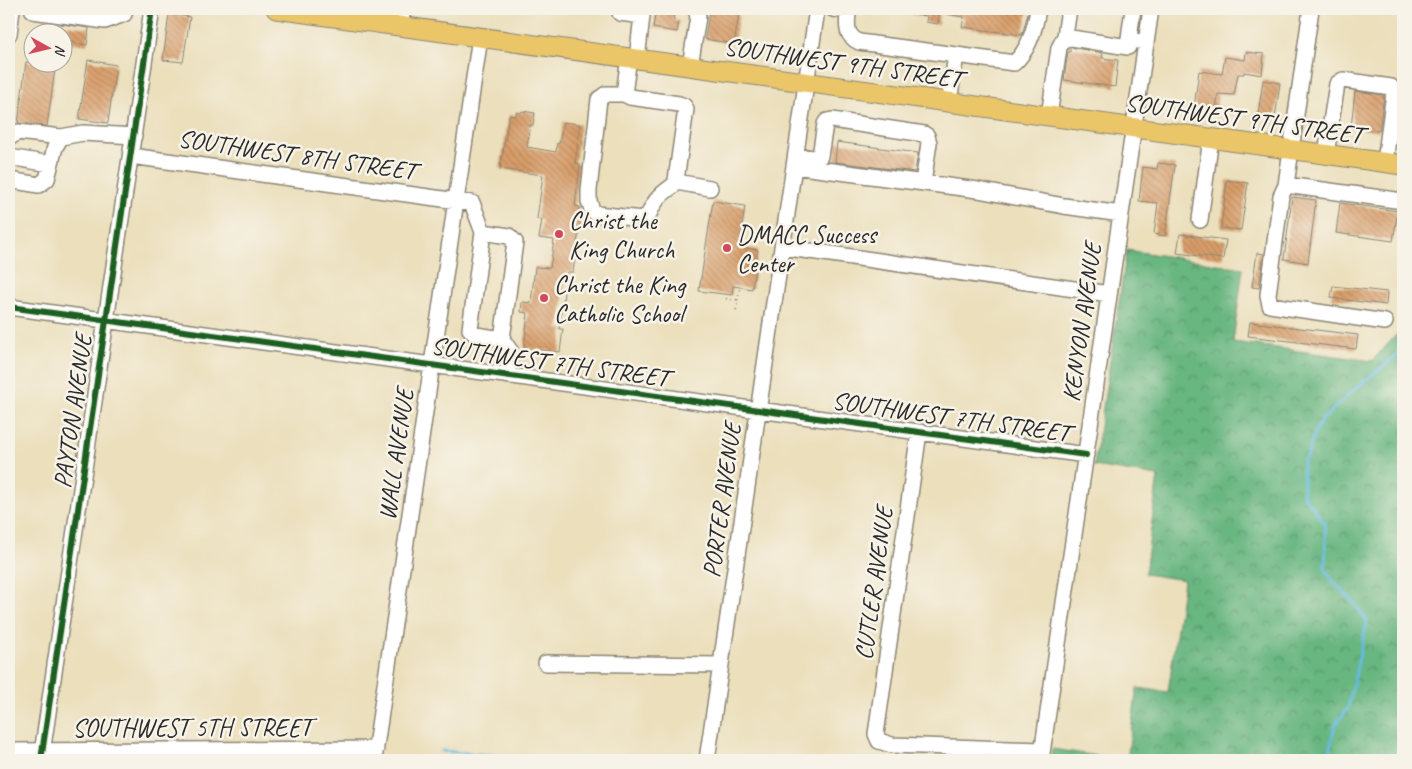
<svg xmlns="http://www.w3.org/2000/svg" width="1412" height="769" viewBox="0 0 1412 769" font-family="Caveat,sans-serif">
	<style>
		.forest { fill: url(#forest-crowns); stroke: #4a7056 }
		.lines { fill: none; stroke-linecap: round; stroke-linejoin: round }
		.stream { stroke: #66bbe3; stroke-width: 3 }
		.building { fill: url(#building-back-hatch) }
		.minor-casing { stroke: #8b8574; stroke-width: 18 }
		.major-casing { stroke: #8b8574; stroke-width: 21 }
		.path { stroke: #8b8574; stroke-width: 2; stroke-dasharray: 1 4; stroke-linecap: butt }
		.minor { stroke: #fff; stroke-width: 15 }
		.major { stroke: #eac669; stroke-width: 19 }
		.cycleway-casing { stroke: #f7f3e8; stroke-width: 9 }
		.cycleway { stroke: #1b5e20; stroke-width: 6 }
		.poi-dot { fill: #d1495b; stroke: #f7f3e8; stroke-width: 2 }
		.labels { text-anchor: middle; stroke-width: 5; stroke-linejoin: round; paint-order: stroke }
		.street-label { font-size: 25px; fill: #2b2b2b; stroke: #f7f3e8 }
		.poi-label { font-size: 25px; fill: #2b2b2b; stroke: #f7f3e8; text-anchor: start }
	</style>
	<defs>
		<pattern id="forest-crowns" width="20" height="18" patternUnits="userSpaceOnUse" patternTransform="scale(1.25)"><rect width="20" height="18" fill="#68b680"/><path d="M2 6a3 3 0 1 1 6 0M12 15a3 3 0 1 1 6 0" fill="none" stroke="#569469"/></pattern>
		<pattern id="building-back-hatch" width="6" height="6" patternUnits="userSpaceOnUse" patternTransform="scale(1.25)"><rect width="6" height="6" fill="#d99e6a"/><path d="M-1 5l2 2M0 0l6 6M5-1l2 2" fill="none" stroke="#b08157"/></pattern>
	</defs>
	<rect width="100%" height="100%" fill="#f7f3e8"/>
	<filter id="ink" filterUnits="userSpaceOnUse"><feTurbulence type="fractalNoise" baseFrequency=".02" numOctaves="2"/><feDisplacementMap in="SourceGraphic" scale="10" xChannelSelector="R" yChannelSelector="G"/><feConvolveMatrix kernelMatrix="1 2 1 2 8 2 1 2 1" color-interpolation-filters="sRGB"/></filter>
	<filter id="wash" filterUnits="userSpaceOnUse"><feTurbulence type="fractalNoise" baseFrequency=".0096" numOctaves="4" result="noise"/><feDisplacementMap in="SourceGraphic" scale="20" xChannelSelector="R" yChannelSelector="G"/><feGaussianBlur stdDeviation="1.12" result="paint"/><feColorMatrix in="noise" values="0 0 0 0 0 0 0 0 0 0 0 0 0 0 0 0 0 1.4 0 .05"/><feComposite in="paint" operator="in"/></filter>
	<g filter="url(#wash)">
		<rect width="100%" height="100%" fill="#ebdfbc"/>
		<path class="forest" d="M1127,250l116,18 -10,74 139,19 31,-33v432h-276l10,-72 31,4 16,-112 -39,-6 13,-98 -64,-10z
			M1052,749l73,11h-74z"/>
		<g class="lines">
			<path class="stream" d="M442,751l49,4 20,5
				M688,760l2,-6
				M1324,760l4,-5 7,-30 13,-17 19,-87 -14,-19 -21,-22 -7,-12 1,-33 -2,-13 -21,-27v-35l4,-4 8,-24 7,-12 34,-32 40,-32 7,-13"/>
		</g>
		<g id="blocks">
			<path class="building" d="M656,9h19l-2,11 6,1 -2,11 -24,-4z
				M710,9h30l-6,35 -29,-5z
				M911,9h29l-2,15 -12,-2 1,-6 -17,-2z
				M945,9h84l-7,26 -60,-8 2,-10 -19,-3z
				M169,14l21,3 -7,45 -20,-2z
				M48,22l41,6 -2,17 -25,-4v-9h-16z
				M1070,47l33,6 -1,5 16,2 -3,27 -51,-7 4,-28h2z
				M1246,52l18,2 -2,21 -18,-3v2h-6l-4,21 -16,-1 -2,17 -22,-3 5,-37 23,3 3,-17 20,3z
				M88,60l28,5 -8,58 -29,-4z
				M26,62h30l-9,64 -29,-3z
				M1263,80l17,3 -5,35 -17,-3z
				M1355,91l29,4 -5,36 -28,-3z
				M522,111l13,2 -2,12h-3l-3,22 29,5 1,-9 2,1 4,-22 17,2 -1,6h1l-5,33 5,1 -5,42 5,1 -2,9h3l-8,56h-6l-8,57h4l-3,23 -36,-4 4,-35 -7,-1 1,-10 9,1 4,-36 15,1 4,-28 -15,-2 3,-18 -5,-1 6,-44 -43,-6 9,-54 7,1v-4l5,1z
				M837,142l81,11 -3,19 -80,-10z
				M1158,163l17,2 -10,71 -11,-2 4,-31 -19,-2 4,-34 14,2z
				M1227,180l21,3 -7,47 -20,-2z
				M1292,197l24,3 -8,63 -24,-4z
				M713,201l32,5 -6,41 19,3 -6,39 -19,-3 -1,9 -33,-4z
				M1340,203l58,8 -5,30 -57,-8z
				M1180,234l46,6 -3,19 -46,-6z
				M1257,253l7,1 -5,34 -7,-1z
				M1333,286l54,6 -1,13 -55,-7z
				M1250,322l108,13 -2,14 -108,-13z"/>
		</g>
	</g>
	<g filter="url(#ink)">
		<use href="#blocks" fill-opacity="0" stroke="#8b8574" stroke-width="1"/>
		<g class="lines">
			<defs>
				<path id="minor" d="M34,9l-1,2 72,10 19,-7
					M620,9v4l22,3
					M833,9l15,2 2,-2
					M1133,9l-4,29 2,2 15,2
					M1311,9l-25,176 -5,11 -13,99 2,10 115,17
					M848,11c-1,15 -3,24 11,31l97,13 -7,47
					M400,26l3,-17
					M9,34l3,-25
					M1065,37l63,10
					M956,55l58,8c15,-13 21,-34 24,-54
					M629,57l-5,37 6,3 49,7 5,2 2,3 -10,71 6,3 28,5
					M637,59l5,-43 -2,-7
					M690,66l8,-49 -2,-8
					M624,94h-18l-7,5 -10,91v11l3,9 5,4 45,5 7,-5c6,-16 15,-22 29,-32
					M1049,116l10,-68 6,-12 4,-27
					M9,138l9,-6 43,5 22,-4 51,3
					M1326,154l11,-70 6,-4 48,7 3,6 -9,69
					M131,156l341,47 11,29 26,4 6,6 -13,97 9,13 -4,23
					M797,156l17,2 6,-2 5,-32 2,-3 5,-1 92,14 3,2 2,7 -6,40
					M9,157l41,7
					M794,166l184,24 86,16 57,8
					M9,180l30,5 8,-6 8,-32 6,-10
					M1286,185l117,16
					M1200,220l11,-82
					M483,232l-13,97 6,6 26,4
					M782,247l327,47
					M9,307l1077,148
					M919,432l-43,302 3,7 13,4 150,5
					M546,663l175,2
					M9,751l367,-2
					M41,760l111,-751
					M374,760l106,-723
					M707,760l110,-751
					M1041,760l110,-751"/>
				<path id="major" d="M276,9l1127,156"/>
			</defs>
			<use href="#minor" class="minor-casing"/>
			<use href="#major" class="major-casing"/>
			<path class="path" d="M721,298l16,2
				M736,310l4,-23"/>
			<use href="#minor" class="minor"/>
			<use href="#major" class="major"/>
			<defs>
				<path id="cycleway" d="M9,307l1077,148
					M41,760l111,-751"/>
			</defs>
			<use href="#cycleway" class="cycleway-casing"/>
			<use href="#cycleway" class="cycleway"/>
		</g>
	</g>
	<g class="poi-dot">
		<circle cx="559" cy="234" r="5"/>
		<circle cx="727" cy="248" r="5"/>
		<circle cx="544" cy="298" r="5"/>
	</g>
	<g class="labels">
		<g class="street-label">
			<text transform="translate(843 62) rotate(8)" y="9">SOUTHWEST 9TH STREET</text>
			<text transform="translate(1244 118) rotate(8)" y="9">SOUTHWEST 9TH STREET</text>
			<text transform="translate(297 154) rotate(8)" y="9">SOUTHWEST 8TH STREET</text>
			<text transform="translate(1081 322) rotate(-82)" y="9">KENYON AVENUE</text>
			<text transform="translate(550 361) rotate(8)" y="9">SOUTHWEST 7TH STREET</text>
			<text transform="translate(72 411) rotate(-82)" y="9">PAYTON AVENUE</text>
			<text transform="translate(951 416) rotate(8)" y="9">SOUTHWEST 7TH STREET</text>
			<text transform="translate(395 454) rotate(-82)" y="9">WALL AVENUE</text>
			<text transform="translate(721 500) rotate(-82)" y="9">PORTER AVENUE</text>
			<text transform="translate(873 583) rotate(-82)" y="9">CUTLER AVENUE</text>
			<text x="192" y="736">SOUTHWEST 5TH STREET</text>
		</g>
		<g class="poi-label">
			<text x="569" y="229">Christ the<tspan x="569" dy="29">King Church</tspan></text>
			<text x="737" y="243">DMACC Success<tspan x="737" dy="29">Center</tspan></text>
			<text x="554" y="293">Christ the King<tspan x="554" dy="29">Catholic School</tspan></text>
		</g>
	</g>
	<rect width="1412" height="769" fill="none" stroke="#f7f3e8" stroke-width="30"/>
	<g transform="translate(48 48) rotate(98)"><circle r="24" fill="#f7f3e8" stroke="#a5a39c"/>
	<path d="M0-4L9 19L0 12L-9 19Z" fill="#d1495b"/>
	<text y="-8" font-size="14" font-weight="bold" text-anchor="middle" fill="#2b2b2b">N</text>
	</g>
</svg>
